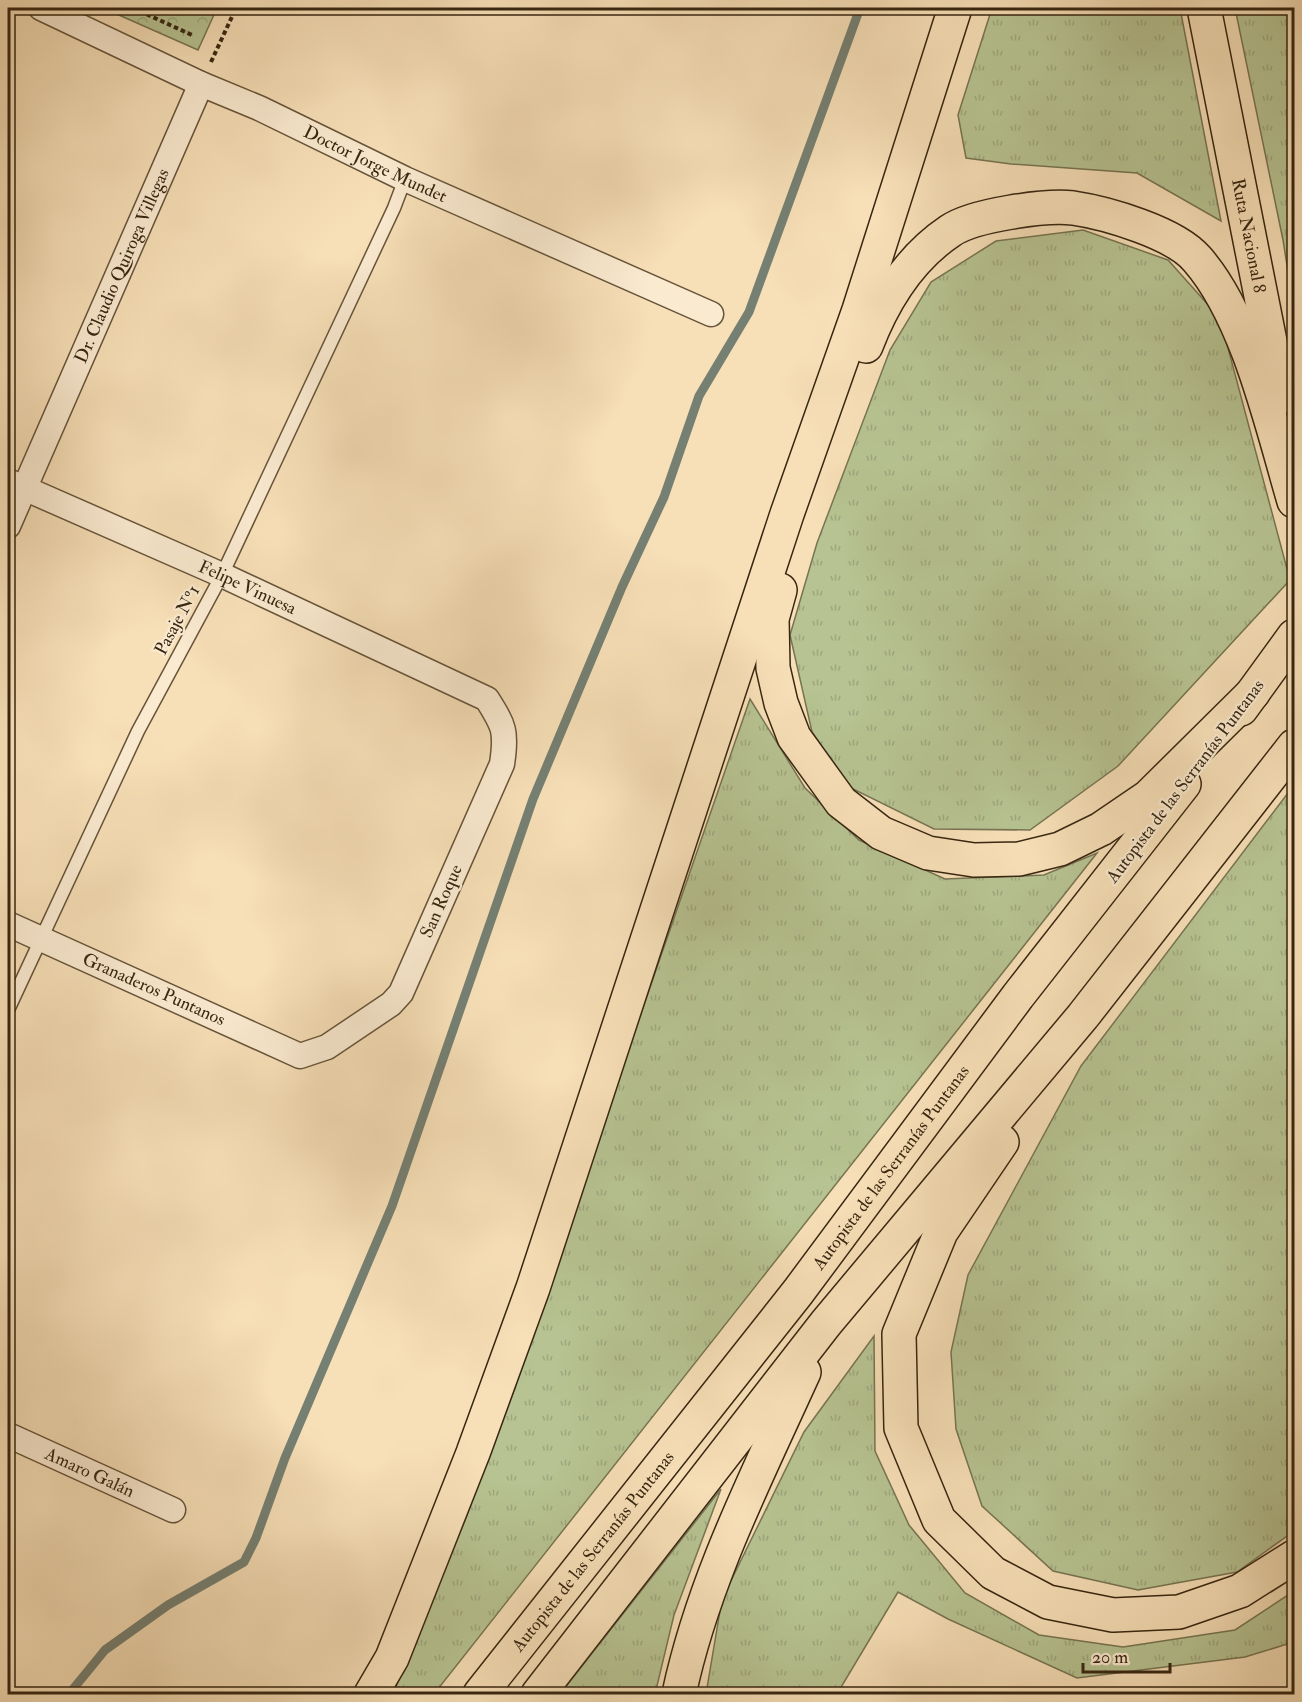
<svg xmlns="http://www.w3.org/2000/svg" width="1302" height="1702" viewBox="0 0 1302 1702" font-family="'IM FELL Double Pica',serif">
	<style>
		.grass { fill: url(#grass-tufts); stroke: #777452; stroke-width: 1.5 }
		.forest { fill: url(#forest-crowns); stroke: #777452; stroke-width: 1.5 }
		.lines { fill: none; stroke-linecap: round; stroke-linejoin: round }
		.stream { stroke: #758073; stroke-width: 9 }
		.service-casing { stroke: #67543a; stroke-width: 15 }
		.minor-casing { stroke: #67543a; stroke-width: 27 }
		.trunk-casing { stroke: #372611; stroke-width: 36 }
		.path { stroke: #372611; stroke-width: 4; stroke-dasharray: 4.5 3; stroke-linecap: butt }
		.service { stroke: #faead0; stroke-width: 12 }
		.minor { stroke: #faead0; stroke-width: 24 }
		.trunk { stroke: #f7dfb7; stroke-width: 33 }
		.labels { text-anchor: middle; stroke-width: 4.5; stroke-linejoin: round; paint-order: stroke }
		.street-label { font-size: 18px; fill: #372611; stroke: #faead0 }
	</style>
	<defs>
		<pattern id="grass-tufts" width="24" height="20" patternUnits="userSpaceOnUse" patternTransform="scale(1.5)"><rect width="24" height="20" fill="#b7c392"/><path d="M3 7l-1-3M5 7V3M7 7l1-3M15 17l-1-3M17 17v-4M19 17l1-3" fill="none" stroke="#9ea77d"/></pattern>
		<pattern id="forest-crowns" width="20" height="18" patternUnits="userSpaceOnUse" patternTransform="scale(1.5)"><rect width="20" height="18" fill="#b7c392"/><path d="M2 6a3 3 0 1 1 6 0M12 15a3 3 0 1 1 6 0" fill="none" stroke="#9ea77d"/></pattern>
	</defs>
	<rect width="100%" height="100%" fill="#f7dfb7"/>
	<filter id="stains"><feTurbulence type="fractalNoise" baseFrequency=".00333" numOctaves="4"/><feColorMatrix values="0 0 0 0 .2 0 0 0 0 .09 0 0 0 0 .02 0 0 0 .5 -.17"/></filter>
	<radialGradient id="worn" r=".72"><stop offset=".6" stop-color="#630" stop-opacity="0"/><stop offset="1" stop-color="#630" stop-opacity=".3"/></radialGradient>
	<path class="grass" d="M992,8h188l41,213 -84,-48 -126,-9 -45,-6 -8,-43z
		M1235,8h59v302l-11,-70z
		M1083,230l85,30 52,58 70,262 -172,186 -88,64 -96,-1 -83,-41 -39,-56 -22,-97 27,-92 73,-193 41,-68 65,-41z
		M750,699l55,89 54,52 86,39 99,-4 53,-22 -663,841h-41l74,-179z
		M1294,785v746l-57,41 -99,18 -85,-19 -71,-65 -26,-77 -5,-77 17,-77 113,-209z
		M874,1336l1,115 34,74 56,68 74,42 84,12 112,-17 59,-39v51l-49,15 -168,21 -129,-59 -50,-27 -61,102h-131l16,-95 82,-167z
		M721,1489l-47,126 -19,79h-95z"/>
	<path class="forest" d="M103,8h114l-19,42z"/>
	<g class="lines">
		<path class="stream" d="M69,1694l36,-44 63,-45 76,-43 12,-24 29,-80 107,-252 141,-407 89,-212 42,-90 35,-101 50,-84 111,-304"/>
		<defs>
			<path id="service" d="M8,1010l130,-279 84,-156 172,-367 11,-29"/>
			<g id="minor">
				<path id="s1" d="M41,8l160,76 58,24 146,71 306,135"/>
				<path id="s2" d="M8,481l214,94 265,124c17,27 20,32 15,65l-101,229 -10,11 -64,43 -27,9 -292,-132"/>
				<path id="s3" d="M8,526l193,-442"/>
				<path id="s4" d="M8,1435l165,75"/>
			</g>
			<g id="trunk">
				<path id="s5" d="M1204,8l77,389"/>
				<path d="M866,346c17,-45 44,-88 84,-115 23,-16 95,-26 123,-23 34,5 102,25 124,51 51,58 75,168 97,242"/>
				<path d="M780,590l-8,29 1,49 8,35 13,34 47,65 40,31 47,20 46,7 45,-1 41,-10 41,-20 47,-32 105,-104"/>
				<path d="M1241,709l53,-73"/>
				<path d="M1002,1142l-61,90 -42,102 2,94 38,92 54,53 55,29 65,13 66,-3 61,-21 54,-34"/>
				<path d="M371,1694l21,-36 81,-205 60,-165 254,-774 72,-204 96,-302"/>
				<path id="s6" d="M480,1694l318,-402 220,-296 166,-212"/>
				<path d="M538,1694l288,-371 257,-307 211,-270"/>
				<path d="M679,1694c24,-113 77,-216 125,-322"/>
			</g>
		</defs>
		<use href="#service" class="service-casing"/>
		<use href="#minor" class="minor-casing"/>
		<use href="#trunk" class="trunk-casing"/>
		<path class="path" d="M133,8l59,27
			M211,62l25,-54"/>
		<use href="#service" class="service"/>
		<use href="#minor" class="minor"/>
		<use href="#trunk" class="trunk"/>
	</g>
	<g class="labels">
		<g class="street-label">
			<text dy="6" stroke="none"><textPath href="#s1" startOffset="369">Doctor Jorge Mundet</textPath></text>
			<text dy="6" stroke="none"><textPath href="#s5" startOffset="232">Ruta Nacional 8</textPath></text>
			<text dy="6" stroke="none"><textPath href="#s3" startOffset="284">Dr. Claudio Quiroga Villegas</textPath></text>
			<text dy="6" stroke="none"><textPath href="#s2" startOffset="262">Felipe Vinuesa</textPath></text>
			<text transform="translate(177 620) rotate(-62)" y="6">Pasaje Nº1</text>
			<text transform="translate(1185 781) rotate(-53)" y="6">Autopista de las Serranías Puntanas</text>
			<text transform="translate(441 901) rotate(-66)" y="6">San Roque</text>
			<text transform="translate(154 989) rotate(24)" y="6">Granaderos Puntanos</text>
			<text dy="6" stroke="none"><textPath href="#s6" startOffset="668">Autopista de las Serranías Puntanas</textPath></text>
			<text dy="6" stroke="none"><textPath href="#s4" startOffset="90">Amaro Galán</textPath></text>
			<text dy="6" stroke="none"><textPath href="#s6" startOffset="182">Autopista de las Serranías Puntanas</textPath></text>
		</g>
	</g>
	<rect width="1302" height="1702" fill="none" stroke="#f7dfb7" stroke-width="30"/>
	<rect x="9" y="9" width="1284" height="1684" fill="none" stroke="#372611" stroke-width="3"/>
	<rect x="15" y="15" width="1272" height="1672" fill="none" stroke="#372611" stroke-width="1.5"/>
	<path d="M1083 1663v9h87v-9" fill="none" stroke="#372611" stroke-width="3"/>
	<text x="1092" y="1663" font-size="18" fill="#372611" stroke="#faead0" stroke-width="4.5" paint-order="stroke">20 m</text>
	<rect width="100%" height="100%" filter="url(#stains)"/>
	<rect width="100%" height="100%" fill="url(#worn)"/>
</svg>
